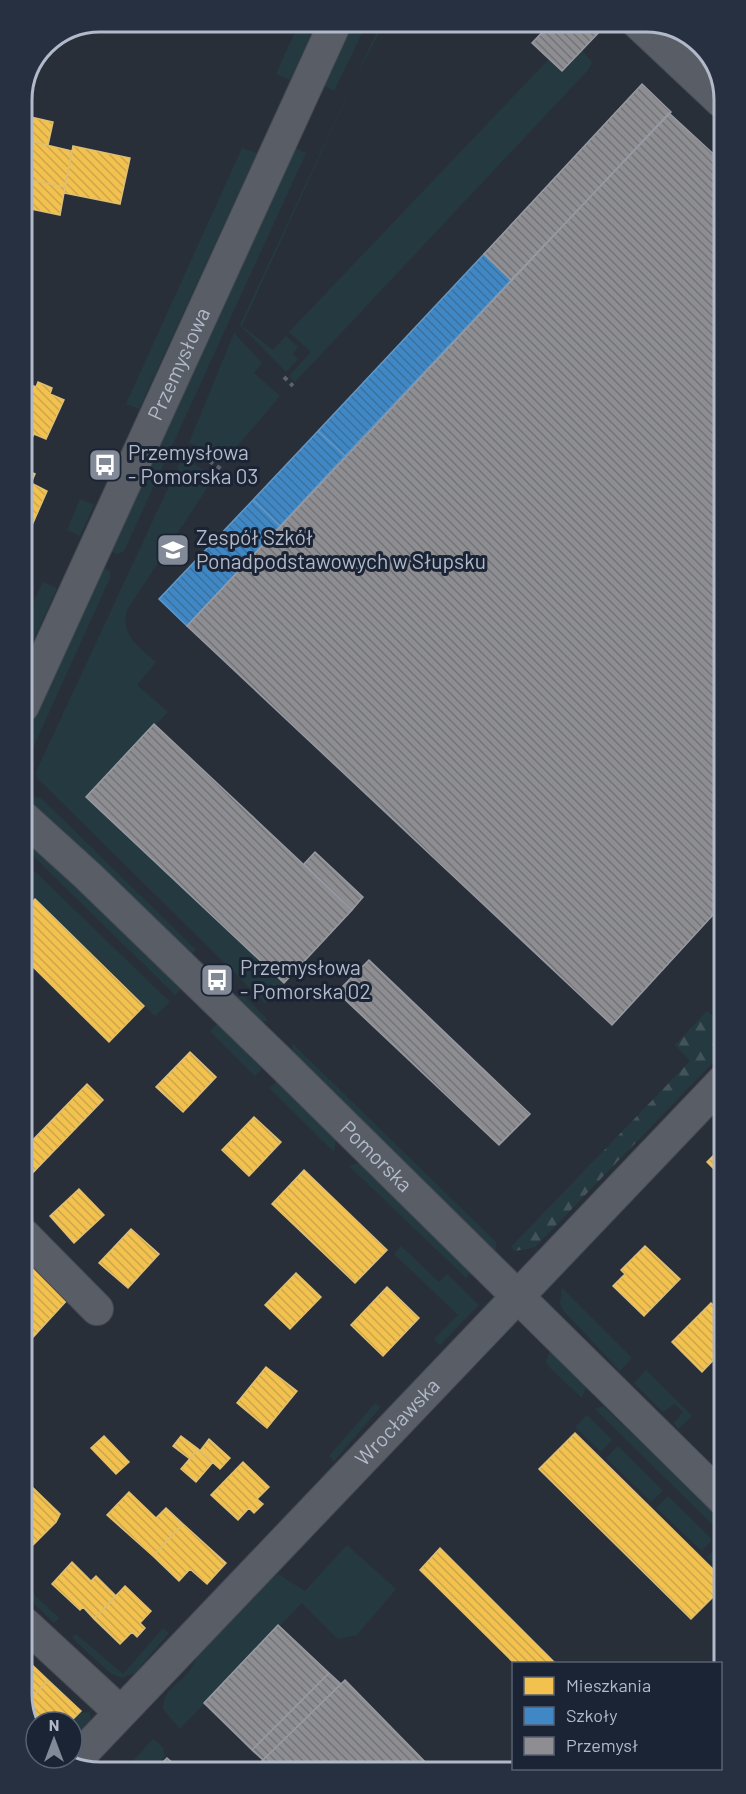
<svg xmlns="http://www.w3.org/2000/svg" width="746" height="1794" viewBox="0 0 746 1794" font-family="Barlow,sans-serif">
	<style>
		.grass { fill: #253a40 }
		.forest { fill: url(#forest-firs) }
		.homes { fill: url(#homes-back-hatch); stroke: #dfbf73; stroke-width: 1.5 }
		.schools { fill: url(#schools-back-hatch); stroke: #6297c6; stroke-width: 1.5 }
		.industry { fill: url(#industry-back-hatch); stroke: #989aa3; stroke-width: 1.5 }
		.lines { fill: none; stroke-linecap: round; stroke-linejoin: round }
		.minor-casing { stroke: #454a52; stroke-width: 34 }
		.path { stroke: #5c626a; stroke-width: 4; stroke-dasharray: 4.5 4.5; stroke-linecap: butt }
		.minor { stroke: #595d66; stroke-width: 32 }
		.labels { text-anchor: middle; stroke-width: 6; stroke-linejoin: round; paint-order: stroke }
		.street-label { font-size: 21px; fill: #b2baca; stroke: #1b2434 }
		.poi-label { font-size: 21px; fill: #b2baca; stroke: #1b2434; text-anchor: start }
		.rim { fill: none; stroke: #b2baca; stroke-width: 3 }
	</style>
	<defs>
		<pattern id="forest-firs" width="22" height="20" patternUnits="userSpaceOnUse" patternTransform="scale(1.5)"><rect width="22" height="20" fill="#253a40"/><path d="M5 1l3.5 6h-7zM16 11l3.5 6h-7z" fill="#42545a"/></pattern>
		<pattern id="homes-back-hatch" width="6" height="6" patternUnits="userSpaceOnUse" patternTransform="scale(1.5)"><rect width="6" height="6" fill="#f2c14e"/><path d="M-1 5l2 2M0 0l6 6M5-1l2 2" fill="none" stroke="#cca64b"/></pattern>
		<pattern id="schools-back-hatch" width="6" height="6" patternUnits="userSpaceOnUse" patternTransform="scale(1.5)"><rect width="6" height="6" fill="#3f88c5"/><path d="M-1 5l2 2M0 0l6 6M5-1l2 2" fill="none" stroke="#3c709c"/></pattern>
		<pattern id="industry-back-hatch" width="6" height="6" patternUnits="userSpaceOnUse" patternTransform="scale(1.5)"><rect width="6" height="6" fill="#8d8d92"/><path d="M-1 5l2 2M0 0l6 6M5-1l2 2" fill="none" stroke="#737478"/></pattern>
	</defs>
	<rect width="100%" height="100%" fill="#292f39"/>
	<path class="grass" d="M300,21h17l-27,59 -14,-6z
		M353,21h15l-34,70 -11,-6z
		M382,21h3l-28,54 -115,251 31,24 13,-14 12,11 -5,7 5,5 -12,13 -46,-47z
		M582,50l10,12 -4,8 -293,312 -6,-6 22,-24 -22,-20 260,-273 13,12z
		M242,148l15,5 -118,256 -13,-5z
		M295,148l11,5 -182,398 -7,3 -7,-3z
		M234,333l28,30 -8,10 26,23 -56,66 -18,-12 -17,-7z
		M182,458l33,18 -88,134c-7,25 12,37 29,52l-19,23 31,27 -82,85 198,186 -19,20 -228,-225 -1,-6z
		M80,499l14,6 -14,31 -13,-6z
		M103,568l7,3v7l-87,192v-27z
		M43,582l14,6 -34,76 -1,-38z
		M33,797l8,1 155,152 -8,6 -148,-145 -11,-11z
		M23,838l21,16 137,135 -6,6 -152,-149z
		M23,860l147,142 -15,14 -132,-128z
		M240,992l28,28 -8,3 -28,-24z
		M217,1024l45,45 -7,7 -45,-45z
		M292,1043l204,199v7l-3,4 -199,-194z
		M276,1082l60,59 -2,11 -65,-64z
		M357,1163l6,2 107,108 -4,5 -117,-112z
		M401,1246l38,36 8,-8 32,31 -39,40 -6,-6 24,-24 -64,-61z
		M562,1288l70,70 -12,13 -58,-62 -2,-6z
		M550,1351l36,36 -4,11 -33,-31 -3,-6z
		M646,1370l46,46 -14,13 -4,-6 9,-11 -9,-8 -11,8 -29,-29z
		M375,1403l6,4 -47,54 -5,-5z
		M603,1406l122,116v15l-130,-128z
		M587,1415l25,25 -11,12 -26,-25z
		M618,1446l45,45 -12,11 -45,-44z
		M668,1496l43,42v3l-9,10 -46,-43z
		M347,1545l49,44 -39,46 -19,4 -36,-36 -122,126 -17,-20c1,-20 13,-23 25,-36 7,-8 9,-20 16,-29 21,-27 46,-49 74,-70l27,17z
		M718,1546l7,6v23l-18,-18z
		M25,1586l34,32 -5,5 -29,-28z
		M163,1628l6,5 -34,40 -13,5 -12,-5 -38,-35 4,-4 47,40z
		M90,1712l1,12 -19,24 -2,-26 9,-9z
		M153,1739l10,8 2,9 -16,16 -27,1z"/>
	<path class="forest" d="M707,1011l16,14v27l-188,195 -20,4 -4,-4 179,-186 -15,-16z"/>
	<path class="homes" d="M32,72l-4,23 -6,-1z
		M22,115l31,7 -5,23 -27,-6z
		M21,139l51,12 -7,36 -44,-9z
		M73,146l57,12 -10,46 -56,-11z
		M21,178l44,9 -5,28 -39,-8z
		M22,381l14,6 2,-5 14,6 -2,6 14,6 -18,39 -12,-5 -3,6 -9,-4z
		M23,469l12,5 -4,9 16,8 -18,41 -7,-3z
		M35,899l109,107 -35,36 -86,-85v-46z
		M190,1052l26,25 -33,35 -27,-25z
		M87,1084l16,16 -79,82v-33z
		M254,1117l27,25 -32,34 -27,-26z
		M724,1145v34l-17,-17z
		M304,1170l83,80 -32,33 -83,-79z
		M79,1189l25,26 -30,28 -24,-27z
		M131,1229l28,25 -31,34 -29,-25z
		M645,1246l35,33 -36,37 -31,-30 12,-12 -4,-4z
		M24,1257l45,41 -45,49z
		M296,1273l25,24 -31,32 -25,-24z
		M387,1287l32,31 -36,38 -32,-31z
		M711,1303l13,13v33l-22,23 -30,-30z
		M266,1367l31,24 -30,37 -30,-25z
		M575,1433l150,148v4l-34,34 -152,-150z
		M104,1436l25,26 -13,12 -25,-26z
		M181,1436l17,13 -8,10 -17,-13z
		M209,1439l21,19 -10,11 -20,-18z
		M198,1449l15,13 -17,20 -15,-13z
		M243,1462l26,25 -12,12 6,5 -9,9 -5,-5 -11,12 -27,-25z
		M26,1481l34,33 -4,8 -24,24 -2,-3 -5,5z
		M129,1492l27,26 10,-10 17,16 -30,32 -46,-41z
		M183,1524l43,39 -19,21 -17,-15 -11,12 -26,-25z
		M440,1548l116,116h-41l-95,-94z
		M72,1562l19,19 5,-5 20,20 -22,23 -11,-12 -3,3 -28,-26z
		M125,1586l26,25 -11,12 5,5 -8,9 -5,-5 -12,12 -26,-25z
		M25,1658l23,22 -23,25z
		M48,1680l33,31 -11,11h-34v13l-11,-16v-14z"/>
	<path class="schools" d="M484,254l27,26 -166,176 -27,-25z
		M318,431l27,25 -65,70 -27,-26z
		M253,500l27,26 -93,100 -28,-27z"/>
	<path class="industry" d="M599,21l5,6 -42,44 -30,-28 21,-22z
		M642,84l29,28 -160,168 -27,-26z
		M669,113l52,48 2,743 -111,121 -425,-399z
		M154,724l198,186 -68,73 -198,-186z
		M315,852l48,45 -11,13 -48,-46z
		M369,960l161,154 -31,31 -162,-153z
		M278,1625l51,48 -77,77 -48,-47z
		M329,1673l12,11 -78,76 -11,-10z
		M345,1680l89,91 -183,1 12,-12z
		M167,1758l16,14h-30z"/>
	<g class="lines">
		<defs>
			<g id="minor">
				<path d="M636,21l85,80"/>
				<path id="s1" d="M23,706l313,-685"/>
				<path id="s2" d="M23,817l65,59 191,185 446,440"/>
				<path d="M24,1235l73,74"/>
				<path d="M25,1624l95,88"/>
				<path id="s3" d="M72,1764l651,-683"/>
			</g>
		</defs>
		<use href="#minor" class="minor-casing"/>
		<path class="path" d="M284,377l9,9
			M202,456l19,13"/>
		<use href="#minor" class="minor"/>
	</g>
	<defs>
		<symbol id="bus-square" viewBox="-11 -11 22 22"><rect x="-9" y="-9" width="18" height="18" rx="4" fill="#828997" stroke="#1b2434"/><path d="M-5-6H5V4H4V6H2V4H-2V6H-4V4H-5ZM-3.5-4V0h7V-4ZM-3.5 1.2v1.5H-2V1.2ZM2 1.2v1.5H3.5V1.2Z" fill="#fff"/></symbol>
		<symbol id="school-square" viewBox="-11 -11 22 22"><rect x="-9" y="-9" width="18" height="18" rx="4" fill="#828997" stroke="#1b2434"/><path d="M0-5L7-2L0 1L-7-2ZM-4 1L0 2.5L4 1V4Q0 6-4 4Z" fill="#fff"/></symbol>
	</defs>
	<g fill-rule="evenodd">
		<use href="#bus-square" x="86" y="446" width="38" height="38"/>
		<use href="#school-square" x="154" y="531" width="38" height="38"/>
		<use href="#bus-square" x="198" y="961" width="38" height="38"/>
	</g>
	<g class="labels">
		<g class="street-label">
			<text dy="7" stroke="none"><textPath href="#s1" startOffset="376">Przemysłowa</textPath></text>
			<text dy="7" stroke="none"><textPath href="#s2" startOffset="490">Pomorska</textPath></text>
			<text dy="7" stroke="none"><textPath href="#s3" startOffset="472">Wrocławska</textPath></text>
		</g>
		<g class="poi-label">
			<text x="128" y="460">Przemysłowa<tspan x="128" dy="24">- Pomorska 03</tspan></text>
			<text x="196" y="545">Zespół Szkół<tspan x="196" dy="24">Ponadpodstawowych w Słupsku</tspan></text>
			<text x="240" y="975">Przemysłowa<tspan x="240" dy="24">- Pomorska 02</tspan></text>
		</g>
	</g>
	<path d="M0 0H746V1794H0ZM100 32H646A68 68 0 0 1 714 100V1694A68 68 0 0 1 646 1762H100A68 68 0 0 1 32 1694V100A68 68 0 0 1 100 32Z" fill="#273040" fill-rule="evenodd"/>
	<path class="rim" d="M100 32H646A68 68 0 0 1 714 100V1694A68 68 0 0 1 646 1762H100A68 68 0 0 1 32 1694V100A68 68 0 0 1 100 32Z"/>
	<rect x="512" y="1662" width="210" height="108" fill="#1b2434" stroke="#576070" stroke-width="1.5"/>
	<rect x="524" y="1677" width="30" height="18" fill="#f2c14e" stroke="#576070" stroke-width="1.5"/>
	<text x="566" y="1692" font-size="18" fill="#b2baca">Mieszkania</text>
	<rect x="524" y="1707" width="30" height="18" fill="#3f88c5" stroke="#576070" stroke-width="1.5"/>
	<text x="566" y="1722" font-size="18" fill="#b2baca">Szkoły</text>
	<rect x="524" y="1737" width="30" height="18" fill="#8d8d92" stroke="#576070" stroke-width="1.5"/>
	<text x="566" y="1752" font-size="18" fill="#b2baca">Przemysł</text>
	<g transform="translate(54 1740)"><circle r="28" fill="#1b2434" stroke="#576070" stroke-width="1.5"/>
	<path d="M0-4.5L10 22L0 15L-10 22Z" fill="#828997"/>
	<text y="-9" font-size="16" font-weight="bold" text-anchor="middle" fill="#b2baca">N</text>
	</g>
</svg>
